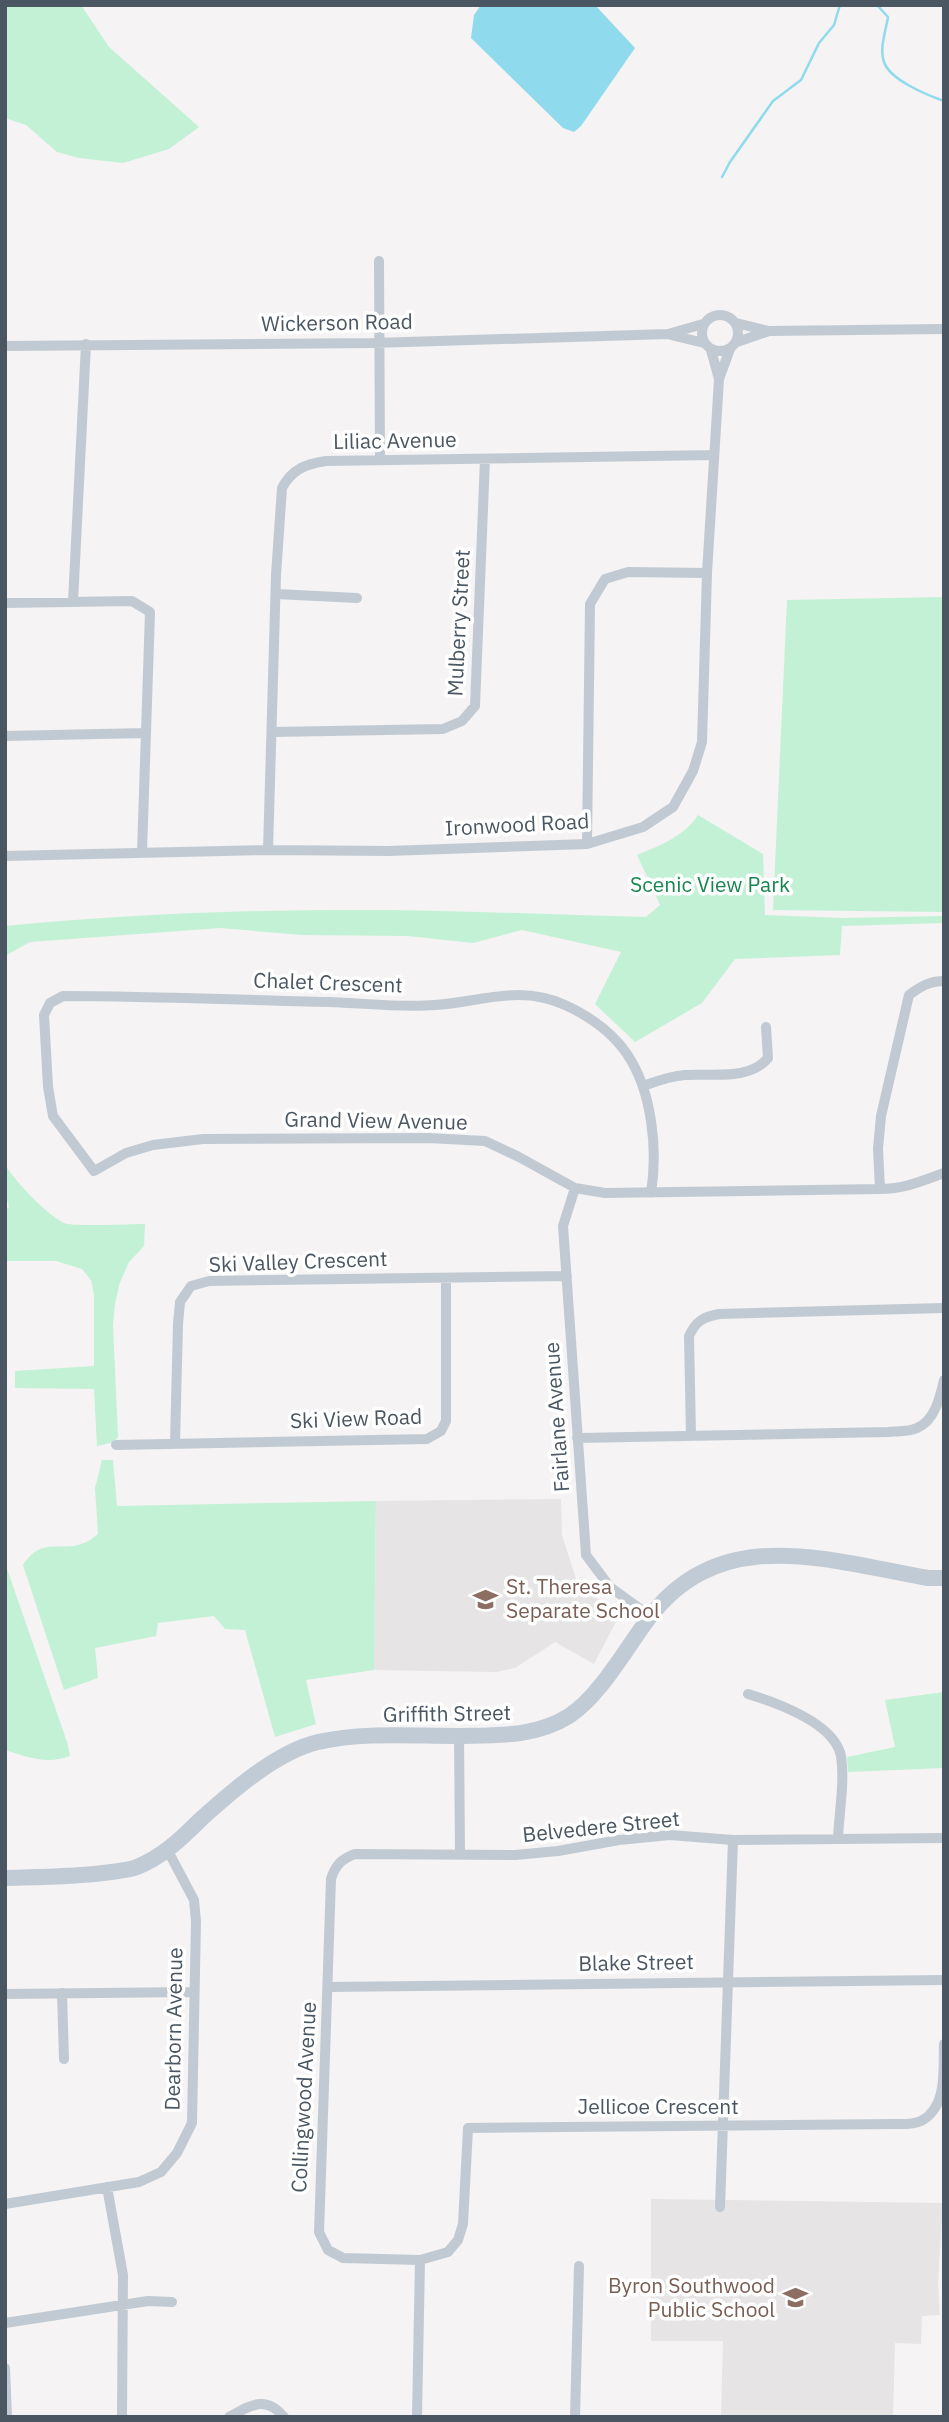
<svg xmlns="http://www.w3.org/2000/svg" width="949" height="2422" viewBox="0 0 949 2422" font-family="'IBM Plex Sans',sans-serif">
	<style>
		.education { fill: #e6e4e5 }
		.green { fill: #c3f1d5 }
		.water { fill: #90daee }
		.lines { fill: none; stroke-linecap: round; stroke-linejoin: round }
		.stream { stroke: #90daee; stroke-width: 2.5 }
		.street { stroke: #c1cad2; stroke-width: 10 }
		.secondary { stroke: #c1cbd6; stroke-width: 16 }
		.labels { text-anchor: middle; stroke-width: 7; stroke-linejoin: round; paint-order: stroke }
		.street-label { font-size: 21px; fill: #4a5661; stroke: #fff }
		.park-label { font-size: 21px; fill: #17864f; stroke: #fff }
		.education-label { font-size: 21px; fill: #785e54; stroke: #fff; text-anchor: start }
	</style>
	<rect width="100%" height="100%" fill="#f5f3f3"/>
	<path class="education" d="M561,1499l1,36 15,47 42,34 -25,48 -39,-22 -40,26 -19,4 -122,-2 2,-169z
		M651,2199l292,4 -5,78 2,34 -18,1 -1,28 -26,-1 -2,74h-172l2,-76h-72z"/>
	<path class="green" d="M5,5h76l28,42 90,80 -30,22 -46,14 -44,-5 -22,-6 -31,-27 -21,-7z
		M944,597v315l-171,-2 14,-310z
		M698,815l65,39 2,61 77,3 102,-2v7l-102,3 -2,29 -105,4 -33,44 -67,39 -40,-38 26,-52 -99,-22 -49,13 -65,-7 -106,-1 -82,-7 -190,14 -25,14v-30c127,-12 254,-17 381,-16 87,1 173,5 260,7l14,-12 -23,-50c22,-9 48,-19 61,-40z
		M5,1165c11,17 41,49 59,58 8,4 68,1 81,1l-1,22 -15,16 -10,23 -4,19 -2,21 5,112 -4,5 -17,4 -3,-57 -79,-1v-17l79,-5v-71l-3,-15 -9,-11 -26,-8h-51v-52l4,-2 -4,-15z
		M102,1460h11l4,46 259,-5 -2,169 -68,10 10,44 -41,13 -30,-107 -20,-1 -11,-13 -56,7 -2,13 -61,12 3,30 -34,12 -41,-125c19,-30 38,-12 61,-22 5,-2 10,-6 14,-9l-3,-46z
		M5,1563l62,179 3,14c-23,9 -43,1 -65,-6z
		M944,1692v76l-96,4 -1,-15 48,-10 -10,-47z"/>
	<path class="water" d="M481,5h114l40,43 -54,78 -7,6 -11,-4 -92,-90 3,-23z"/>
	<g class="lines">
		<path class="stream" d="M877,5l11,12c-2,13 -9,32 -4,45 6,18 43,33 60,39
			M722,177l8,-15 43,-61 28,-21 18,-37 15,-18 6,-20"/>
		<path class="street" d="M379,261l1,199
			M702 333a18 18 0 1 1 36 0a18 18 0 1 1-36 0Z
			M736,323l33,8 175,-2
			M671,335l33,8
			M737,342l32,-11
			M5,346l369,-3 294,-9 35,-10
			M711,350l8,29
			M276,594l81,4
			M73,602l13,-258
			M5,603l127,-2 18,11 -8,240
			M273,732l170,-3 19,-8 13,-15 10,-247
			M5,736l141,-3
			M587,844l3,-240 15,-25 23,-7 79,1
			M268,850l8,-275 6,-87c10,-19 24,-24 44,-27l388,-6
			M5,856l263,-6 120,1 199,-7 56,-17 30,-20 20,-36 9,-29 5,-169 12,-194 11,-30
			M643,1086c14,-5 27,-10 42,-11 28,-2 64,6 83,-17l-2,-31
			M575,1188l-12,38 23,329 24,32 40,29
			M880,1189l-2,-40 3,-33 28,-121c11,-8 20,-14 35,-14
			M651,1193c7,-44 1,-102 -24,-139 -15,-22 -38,-38 -62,-49 -45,-21 -84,-3 -130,0 -35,3 -71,-2 -106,-3 -89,-2 -177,-6 -266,-6l-13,7 -6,12 4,72 5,29 41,55 32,-18 27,-8 50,-6 225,-1 57,3 34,16 56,31 30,5 275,-4c24,0 42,-8 64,-16
			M691,1435l-2,-99c7,-15 14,-19 30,-22l225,-6
			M577,1438l311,-6c8,-1 21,0 29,-4 18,-7 23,-31 27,-48
			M175,1443l3,-119 2,-22 11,-16 18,-5 358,-5
			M116,1445l311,-6 14,-8 5,-10v-143
			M748,1694c29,9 86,29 93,62 4,26 -2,56 -3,83
			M459,1736l1,117
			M944,1838l-211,2 -63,-5 -51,5 -61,11 -43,4 -160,-1c-14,5 -20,12 -24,25l-12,353 9,18 15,8 77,2 28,-8 10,-12 5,-16 5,-96 424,-4c9,0 21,1 29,-3 27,-14 22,-52 23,-77
			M329,1987l615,-7
			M62,1993l2,66
			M5,1994l189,-2
			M107,2187l16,88 -1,142
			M5,2204l134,-22 22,-10 16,-19 15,-30 4,-202 -2,-21 -26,-49
			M720,2207l13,-367
			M5,2323l143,-22 24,1
			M5,2368l2,49
			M229,2417c21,-11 36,-23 55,0
			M417,2417l3,-157
			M575,2417l4,-151"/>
		<path class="secondary" d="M5,1878c36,-1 71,-1 106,-6 8,-1 18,-2 26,-5 25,-10 44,-28 63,-47 31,-28 76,-68 118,-78 45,-10 92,-6 138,-6 38,-1 78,2 113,-20 31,-20 57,-68 80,-98 72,-96 180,-57 279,-40h16"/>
	</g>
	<defs>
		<symbol id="school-bare" viewBox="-9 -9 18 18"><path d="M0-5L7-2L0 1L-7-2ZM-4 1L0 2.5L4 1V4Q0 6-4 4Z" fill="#8d6e63" stroke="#fff" stroke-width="2.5" paint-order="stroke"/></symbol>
	</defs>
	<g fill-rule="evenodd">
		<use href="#school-bare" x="468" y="1582" width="35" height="35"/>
		<use href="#school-bare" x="778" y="2280" width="35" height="35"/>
	</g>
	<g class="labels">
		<g class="street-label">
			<text transform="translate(337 323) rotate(-1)" y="7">Wickerson Road</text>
			<text transform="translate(395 441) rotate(-1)" y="7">Liliac Avenue</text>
			<text transform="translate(459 623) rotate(-87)" y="7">Mulberry Street</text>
			<text transform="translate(517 825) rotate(-3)" y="7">Ironwood Road</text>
			<text transform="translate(328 983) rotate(2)" y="7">Chalet Crescent</text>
			<text transform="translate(376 1121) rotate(1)" y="7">Grand View Avenue</text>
			<text transform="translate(298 1262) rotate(-2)" y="7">Ski Valley Crescent</text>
			<text transform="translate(557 1417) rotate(-94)" y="7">Fairlane Avenue</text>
			<text transform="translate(356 1419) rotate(-2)" y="7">Ski View Road</text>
			<text transform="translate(447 1714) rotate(-1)" y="7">Griffith Street</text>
			<text transform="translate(601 1827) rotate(-6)" y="7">Belvedere Street</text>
			<text transform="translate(636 1963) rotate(-1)" y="7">Blake Street</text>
			<text transform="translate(174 2029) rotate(-89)" y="7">Dearborn Avenue</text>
			<text transform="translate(304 2097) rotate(-87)" y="7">Collingwood Avenue</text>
			<text x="658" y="2114">Jellicoe Crescent</text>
		</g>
		<g class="park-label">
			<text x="710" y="892">Scenic View Park</text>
		</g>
		<g class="education-label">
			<text x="506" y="1594">St. Theresa<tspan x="506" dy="24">Separate School</tspan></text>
			<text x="775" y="2293" text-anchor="end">Byron Southwood<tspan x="775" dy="24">Public School</tspan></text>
		</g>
	</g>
	<rect width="949" height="2422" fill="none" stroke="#4a5661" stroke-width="14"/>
</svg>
